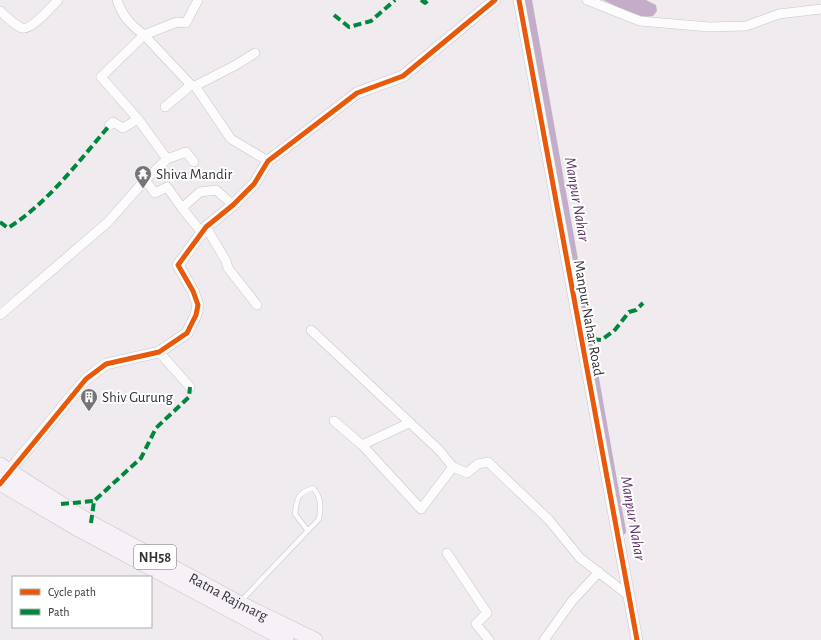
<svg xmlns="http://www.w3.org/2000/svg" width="821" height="640" viewBox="0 0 821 640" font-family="'Alegreya Sans',sans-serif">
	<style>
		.water { fill: #c4adc8 }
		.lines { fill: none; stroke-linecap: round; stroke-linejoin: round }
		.canal { stroke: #c4adc8; stroke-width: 8 }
		.service-casing { stroke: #c8c5c8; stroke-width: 5.5 }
		.minor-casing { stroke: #c8c5c8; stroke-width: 10 }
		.tertiary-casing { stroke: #c8c5c8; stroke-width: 12 }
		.trunk-casing { stroke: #c8c0ca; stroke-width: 16 }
		.service { stroke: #fdfcfd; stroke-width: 4.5 }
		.minor { stroke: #fdfcfd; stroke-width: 9 }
		.tertiary { stroke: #fdfcfd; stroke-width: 11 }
		.trunk { stroke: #f6f1f7; stroke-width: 15 }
		.quiet { stroke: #00873e; stroke-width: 4; stroke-dasharray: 8 4; stroke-linecap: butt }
		.cycleway-casing { stroke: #fff; stroke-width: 8 }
		.cycleway { stroke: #e8590c; stroke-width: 5 }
		.labels { text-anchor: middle; stroke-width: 4; stroke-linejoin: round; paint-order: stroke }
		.shield { fill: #fff; stroke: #727073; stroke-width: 1 }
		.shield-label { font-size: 14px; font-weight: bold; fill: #363337 }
		.poi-label { font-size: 15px; fill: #363337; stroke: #fff; text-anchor: start }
		.street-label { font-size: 15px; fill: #363337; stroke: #fff }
		.water-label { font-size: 16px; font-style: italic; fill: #603669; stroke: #fff }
	</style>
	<rect width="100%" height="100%" fill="#efebef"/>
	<path class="water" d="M603,0h43l10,5 1,6 -4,5c-16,4 -36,-10 -50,-16z"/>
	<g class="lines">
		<path class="canal" d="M528,0l94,531"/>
		<defs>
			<path id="service" d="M241,601l78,-82c2,-12 3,-21 -6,-31 -16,5 -16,11 -18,26l13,17"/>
			<path id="minor" d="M117,0c5,16 14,25 27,35l33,-13 9,1 12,-23
				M587,0l53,21 69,6 37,-1 33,-12 42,-5
				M0,11c6,5 14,14 22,17 9,3 30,-22 36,-28
				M195,86l39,-20 21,-13
				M165,107l26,-22
				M109,126l4,-4 10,6 15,-9
				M167,159l19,-7 8,10
				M145,180l10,13 12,-6 15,21 18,-16 16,-2 17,15
				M182,208l20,25
				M206,227l20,34 2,7 29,37
				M0,315l108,-93 37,-42 22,-21 -29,-40 -37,-42 43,-42 47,50 4,1 36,53 37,22
				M311,330l128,120 14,17 14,6 11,-9 10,-2 61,58 31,38 48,37
				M159,352l31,35
				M334,421l28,24 47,-22
				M362,445l59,64 32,-42
				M447,553l40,60 -11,11 13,16
				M544,640l28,-39 27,-29"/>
			<path id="tertiary" d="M519,0l118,640
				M5,476l81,-97 20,-15 53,-12 28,-19 9,-18 2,-10 -5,-14 -15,-26 28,-38 27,-22 21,-21 14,-23 89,-68 46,-17 92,-76"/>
			<g id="trunk">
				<path id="s1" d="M0,465l91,58 148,80 76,37"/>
				<path d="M0,483l80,47 206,110"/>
			</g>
		</defs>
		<use href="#service" class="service-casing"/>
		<use href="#minor" class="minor-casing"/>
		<use href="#tertiary" class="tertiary-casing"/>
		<use href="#trunk" class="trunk-casing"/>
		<use href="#service" class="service"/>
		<use href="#minor" class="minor"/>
		<use href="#tertiary" class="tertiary"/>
		<use href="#trunk" class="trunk"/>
		<path class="quiet" d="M421,0l4,3 4,-3
			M334,15l15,12 22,-6 24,-21
			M0,222l8,6c41,-26 70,-66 101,-102
			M581,338l20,2 13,-9 15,-19 7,-2 7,-7
			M61,504l33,-3
			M91,523l3,-22 47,-43 15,-30 33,-31 1,-10"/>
		<defs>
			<path id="cycleway" d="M519,0l118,640
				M0,484l86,-105 20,-15 53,-12 28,-19 9,-18 2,-10 -5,-14 -15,-26 28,-38 27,-22 21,-21 14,-23 89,-68 46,-17 92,-76"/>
		</defs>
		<use href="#cycleway" class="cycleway-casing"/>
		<use href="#cycleway" class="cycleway"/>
	</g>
	<defs>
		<symbol id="temple-pin" viewBox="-11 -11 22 30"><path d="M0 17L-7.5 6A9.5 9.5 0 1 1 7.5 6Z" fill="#777377" stroke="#fff"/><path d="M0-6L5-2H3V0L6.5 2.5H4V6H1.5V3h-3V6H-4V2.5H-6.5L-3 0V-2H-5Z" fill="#fff"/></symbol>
		<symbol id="building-pin" viewBox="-11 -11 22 30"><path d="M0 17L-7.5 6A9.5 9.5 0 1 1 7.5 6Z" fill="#777377" stroke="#fff"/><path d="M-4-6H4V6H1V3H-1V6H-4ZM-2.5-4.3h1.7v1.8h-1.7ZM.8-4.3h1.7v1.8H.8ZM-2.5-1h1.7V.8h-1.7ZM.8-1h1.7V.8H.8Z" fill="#fff"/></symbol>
	</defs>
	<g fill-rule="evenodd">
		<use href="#temple-pin" x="133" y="164" width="20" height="27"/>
		<use href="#building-pin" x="79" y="387" width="20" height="27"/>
	</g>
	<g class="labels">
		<rect class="shield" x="134" y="545" width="42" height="24" rx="3"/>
		<g class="shield-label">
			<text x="155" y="562">NH58</text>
		</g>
		<g class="poi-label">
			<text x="156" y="179">Shiva Mandir</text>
			<text x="102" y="402">Shiv Gurung</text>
		</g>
		<g class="street-label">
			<text transform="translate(589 318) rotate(80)" y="5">Manpur Nahar Road</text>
			<text dy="5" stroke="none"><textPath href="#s1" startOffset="264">Ratna Rajmarg</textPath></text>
		</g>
		<g class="water-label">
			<text transform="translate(578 199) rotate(80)" y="6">Manpur Nahar</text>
			<text transform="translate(634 518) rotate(80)" y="6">Manpur Nahar</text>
		</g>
	</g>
	<rect x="12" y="576" width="140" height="52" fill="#ffffff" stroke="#afadaf"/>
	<rect x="20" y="589" width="20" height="6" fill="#e8590c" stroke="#afadaf"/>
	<text x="48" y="596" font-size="12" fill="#363337">Cycle path</text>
	<rect x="20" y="609" width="20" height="6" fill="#00873e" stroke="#afadaf"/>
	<text x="48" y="616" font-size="12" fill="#363337">Path</text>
</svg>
